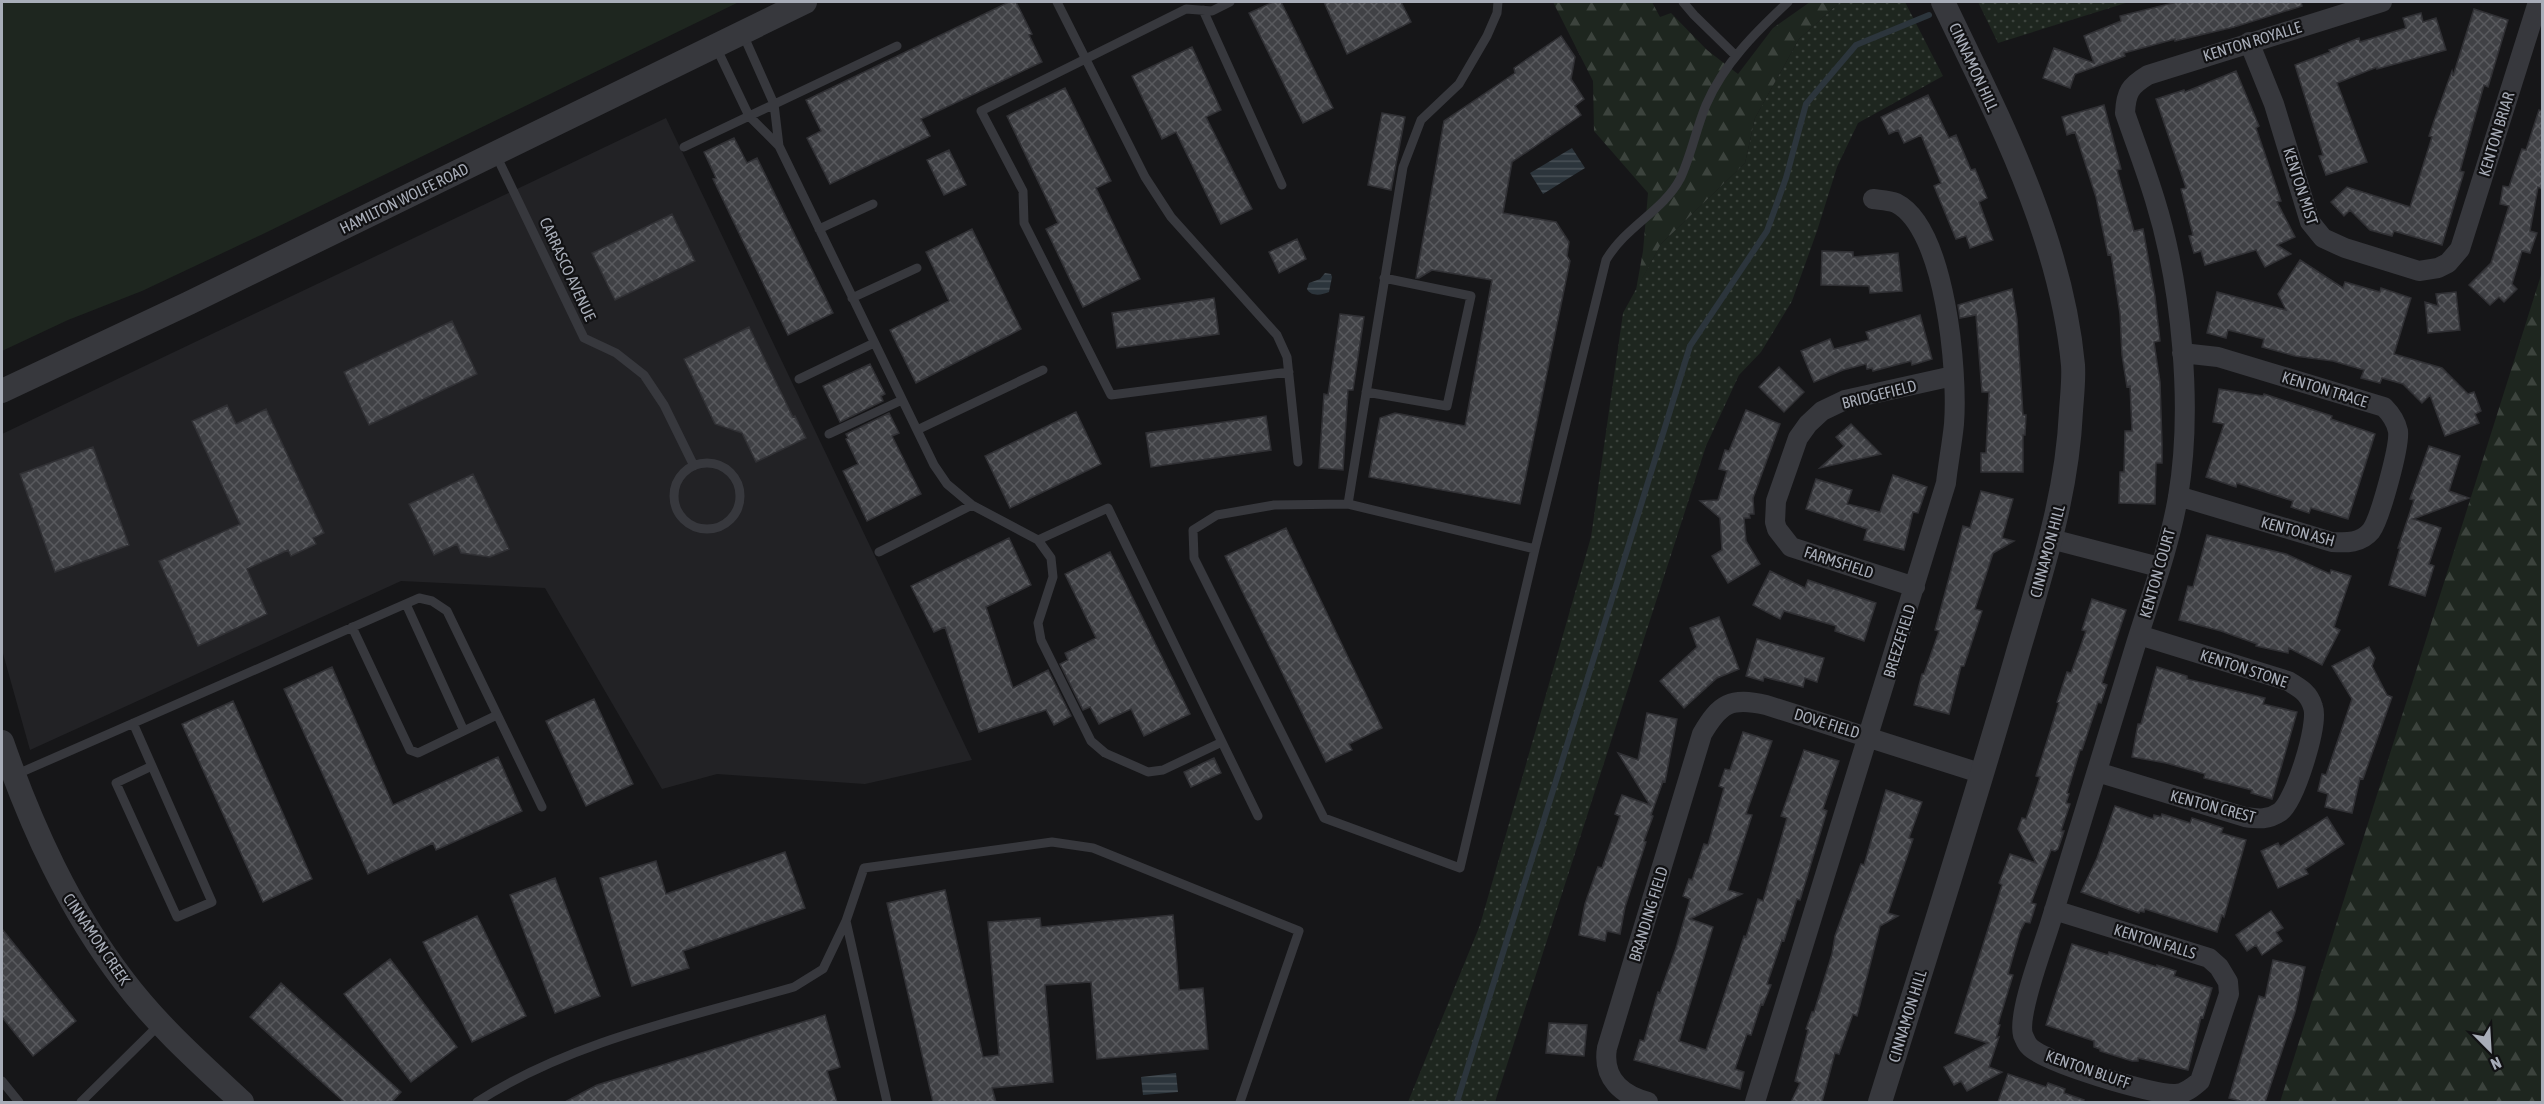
<svg xmlns="http://www.w3.org/2000/svg" width="2544" height="1104" viewBox="0 0 2544 1104" font-family="'Asap Condensed',sans-serif">
	<style>
		.built { fill: #222225 }
		.grass { fill: url(#grass-dots) }
		.forest { fill: url(#forest-firs) }
		.park { fill: #1e261f }
		.water { fill: url(#water-rules) }
		.lines { fill: none; stroke-linecap: round; stroke-linejoin: round }
		.stream { stroke: #2c353c; stroke-width: 6 }
		.building { fill: url(#building-cross-hatch); stroke: #303034; stroke-width: 1.5 }
		.service { stroke: #37383d; stroke-width: 9 }
		.minor { stroke: #37383d; stroke-width: 20 }
		.tertiary { stroke: #37383d; stroke-width: 24 }
		.labels { text-anchor: middle; stroke-width: 4.5; stroke-linejoin: round; paint-order: stroke }
		.street-label { font-size: 16px; fill: #a8adb8; stroke: #111113 }
	</style>
	<defs>
		<pattern id="grass-dots" width="8" height="8" patternUnits="userSpaceOnUse" patternTransform="scale(1.5)"><rect width="8" height="8" fill="#1e261f"/><path d="M2 2h.1M6 6h.1" fill="none" stroke="#3c433d" stroke-width="1.8" stroke-linecap="round"/></pattern>
		<pattern id="forest-firs" width="22" height="20" patternUnits="userSpaceOnUse" patternTransform="scale(1.5)"><rect width="22" height="20" fill="#1e261f"/><path d="M5 1l3.5 6h-7zM16 11l3.5 6h-7z" fill="#3c433d"/></pattern>
		<pattern id="water-rules" width="6" height="5" patternUnits="userSpaceOnUse" patternTransform="scale(1.5)"><rect width="6" height="5" fill="#2c353c"/><path d="M0 2.5h6" fill="none" stroke="#485056"/></pattern>
		<pattern id="building-cross-hatch" width="8" height="8" patternUnits="userSpaceOnUse" patternTransform="scale(1.5)"><rect width="8" height="8" fill="#404145"/><path d="M0 0l8 8M0 8l8-8" fill="none" stroke="#595a5e"/></pattern>
	</defs>
	<rect width="100%" height="100%" fill="#161618"/>
	<path class="built" d="M666,118l306,642 -107,24 -148,-10 -55,15 -117,-201 -144,-7 -371,169 -28,-100v-216z"/>
	<path class="grass" d="M1840,2h65l38,74 -85,47 -21,44 -20,64 -25,70 -31,51 -22,23 -33,71 -211,656h-87l72,-177 111,-388 32,-224 38,-69 84,-81 10,-45 44,-79z
		M1978,2h151l-131,41z"/>
	<path class="forest" d="M1553,2h99l8,15 11,-4 36,37 31,24 35,-46 37,-26h30l-41,37 -44,79 -10,45 -84,81 -25,46 7,-39 5,-58 -54,-62 -1,-50z
		M2542,272v830h-262z"/>
	<path class="park" d="M2,2h737l-476,232 -121,57 -74,29 -66,31z"/>
	<path class="water" d="M1572,148l13,20 -42,26 -13,-21z
		M1325,273l6,1 1,3 -3,15c-7,3 -18,5 -22,-3l2,-6 11,-4z
		M1176,1073l2,19 -35,3 -2,-18z"/>
	<g class="lines">
		<path class="stream" d="M1457,1102l233,-756 77,-115 19,-53 20,-74 50,-59 73,-30"/>
	</g>
	<path class="building" d="M1009,2h7l16,32 -3,1 13,27 -121,57 9,17 -100,48 -23,-46 14,-7 -15,-31z
		M1273,2h8l52,106 -30,15 -54,-110z
		M1324,2h77l10,20 -64,32z
		M2177,2h124l1,4 -68,21 -59,14v-2l-51,14 1,3 -50,18 -5,14 -27,-10 11,-30 40,15 -10,-27 37,-15 -1,-5z
		M2474,9l34,11 -20,67 -4,-2 -10,35 -14,51 4,1 -22,73 -48,-14 -2,5 -22,-6 -20,-20 -6,6 -13,-14 16,-15 63,20 22,-70 -3,-1 6,-18 17,-47 1,5z
		M2421,13l2,9 13,-4 10,32 -69,19v-2l-40,16 30,79 -41,13 -7,-19 4,-1 -28,-90 35,-13 -1,-2 30,-12 1,4 46,-14 -3,-10z
		M1561,36l14,21 -4,22 13,20 -9,7 6,9 -69,47 -9,51 53,9 13,20 -2,14 3,5 -50,243 -151,-27 11,-59 15,-5 70,13 27,-146 -60,-10 -13,8h-3l28,-157 71,-48 -1,-5z
		M1192,47l29,63 -15,7 46,92 -31,15 -45,-92 -14,7 -30,-63z
		M2236,71l23,55 -3,2 25,73 -4,1 18,35 -18,8 14,9 -26,13 -9,-17 -51,15 -4,-14 -7,2 -5,-17 4,-1 -12,-46 5,-1 -30,-89 28,-9 1,2z
		M1065,88l46,93 -15,7 44,91 -57,28 -37,-78 12,-6 -51,-107z
		M1928,95l21,43 7,-3 15,35 4,-1 12,29 -8,4 14,38 -23,8 -4,-12 -10,3 -22,-53 7,-3 -20,-48 -17,8 -6,-13 -9,4 -8,-17z
		M2104,105l17,64 -4,1 17,61 9,-2 12,67 5,45 -6,1 6,40 2,62v19h-6l-1,41 -36,-1 1,-31h4l1,-41h7l-2,-45 -3,1 -5,-32 -2,-41 -9,-60 -3,1 -12,-58 -21,-65 -8,3 -5,-18z
		M2539,110l3,1v78l-4,-2 -8,44 7,2 -7,20 -8,-2 -10,33 5,5 -13,13 -5,-5 -9,8 -21,-20 22,-22 18,-57 -9,-2 3,-18 6,1 13,-38 4,1z
		M1382,113l23,4 -14,73 -23,-5z
		M734,138l13,25 10,-5 76,155 -45,22 -75,-156 3,-1 -12,-26z
		M949,150l17,35 -22,10 -17,-35z
		M672,214l23,47 -80,39 -23,-47z
		M972,229l49,100 -105,54 -26,-53 59,-29 -23,-49z
		M1297,239l9,20 -27,14 -10,-21z
		M1822,251l31,1v5l45,-4 4,38 -32,2 -1,-7 -48,-1z
		M2300,260l43,28 2,-6 35,10 1,-4 30,10 -17,56 48,14 26,26 6,-2 7,19 -6,3 4,9 -34,13 -15,-41 -8,8 -19,-19 -21,-6 -2,5 -19,-5 3,-8 -31,-9 -38,-5 -33,-9 2,-8 -36,-9 -2,8 -19,-5 10,-41 69,18 -8,-16z
		M2012,289l5,30 6,96h3l-1,20h-2v37h-42v-19h5l3,-61h-7l-6,-77 -16,3 -2,-13z
		M2456,292l4,38 -32,3 -3,-31 13,4 -2,-12z
		M1214,298l5,36 -102,14 -5,-35z
		M1340,314l24,3 -11,73h-5l-5,80 -24,-2 5,-74 4,1z
		M1920,315l12,44 -20,6 -1,-4 -38,10 -1,-3 -5,1 -1,-5 -23,6 -29,12 -13,-31 29,-12 4,10 35,-9 -3,-8z
		M452,321l25,53 -108,51 -25,-53z
		M749,327l44,90 2,-1 11,22 -50,24 -14,-29 -27,-9 -31,-65z
		M870,364l15,30 -4,2 2,5 -43,21 -17,-36z
		M1779,367l25,25 -20,20 -25,-25z
		M2219,389l44,7 1,-2 68,22 -1,3 44,15 -27,85 -37,-11 -2,5 -18,-6 2,-6 -56,-18 -1,4 -30,-10 18,-53 -11,-2z
		M227,405l9,19 30,-15 58,124 -11,5 3,6 -25,12 -3,-6 -41,19 20,45 -69,32 -39,-85 81,-37 -48,-103z
		M1746,410l34,14 -27,74 1,16h-5l1,4h-6l2,23 14,23 -32,19 -16,-27 10,-6 -2,-32 -20,-17 18,-1 9,-29 -8,-2 6,-19 4,1z
		M1076,412l25,52 -91,44 -25,-52z
		M889,413l10,20 -7,3 29,58 -54,27 -24,-50 15,-7 -12,-25 2,-1 -2,-4z
		M1266,416l5,34 -120,17 -5,-34z
		M1851,424l30,30 -61,14 24,-22 -8,-9z
		M2429,446l31,10 -11,35 20,7 -56,21 28,9 -12,36 5,2 -9,30 -36,-11 11,-37h-2l16,-48 -4,-1z
		M93,447l36,98 -74,27 -35,-98z
		M473,474l36,75 -19,8 -29,-4 -4,-9 -23,11 -25,-51z
		M1893,475l34,12 -9,26 -5,-1 -9,38 -40,-10 3,-11 -61,-20 10,-30 36,11 -5,14 33,8z
		M1981,491l32,8 -11,39 12,3 -21,12 -18,56 7,2 -18,55h-3l-12,48 -35,-9 8,-31h2l15,-43 -4,-1 28,-104 7,2z
		M1286,528l96,200 -33,16 3,6 -26,12 -101,-206z
		M2207,535l79,19 44,20 1,-4 20,6 -17,51 6,3 -18,35 -33,-17 -1,5 -32,-7 1,-2 -36,-13 -42,-11 9,-34 5,1z
		M1009,538l22,47 -45,22 27,81 35,-18 23,46 -17,9 -8,-15 -67,22 -34,-105 -11,5 -23,-46z
		M1110,552l80,162 -46,22 -13,-27 -32,15 -9,-17 -7,3 -23,-46 8,-4 -3,-7 31,-15 -31,-64z
		M1770,571l35,17 3,-8 68,23 -12,38 -29,-10 1,-5 -52,-15 -4,8 -27,-14z
		M2092,599l34,11 -24,73 5,2 -6,18 -3,-1 -16,48h-2l-13,43 2,1 -3,9 4,1 -9,27h3l-6,18 -3,2 -4,-1 -20,53 5,1 -6,19 -5,-1 -5,10 -12,42 5,1 -15,49 2,1 -4,13 3,-1 -10,30 13,5 -35,19 -6,-10 -7,4 -10,-18 44,-24 -33,-10 47,-148 -3,-2 11,-29 26,9 -18,-34 4,-11 4,1 14,-42 -4,-1 23,-73 -2,-1 10,-30 4,1 15,-42 -4,-1z
		M1719,617l20,52 -22,9 -33,30 -24,-27 37,-34 -7,-19z
		M1757,639l67,19 -7,24 -12,-4 -2,9 -39,-10 -1,4 -17,-5z
		M2369,647l6,11 -3,8 15,29 5,2 -29,82 -3,-1 -8,35 -27,-6 3,-13 -10,-3 4,-17 4,1 26,-76 -20,-33z
		M332,667l61,138 105,-48 24,54 -86,39 -3,-7 -65,31 -84,-185z
		M2157,667l30,9v3l78,19 -2,6 34,8 -25,87 -21,-6 1,-3 -48,-12 1,-4 -39,-11 -34,-6 6,-33h3z
		M594,699l39,85 -47,22 -40,-85z
		M233,701l79,178 -49,23 -81,-178z
		M1647,713l30,6 -12,63 -2,-1 -12,34 2,1 -9,25 2,1 -21,65 -5,27 -13,-3 -2,10 -26,-6 6,-31 13,-37 4,1 18,-52 -5,-2 7,-19 28,10 -32,-52 20,7z
		M1743,732l29,9 -26,73 6,1 -24,75 14,4 -52,25 23,8 -34,114 27,9 38,-114 2,1 12,-38 5,2 24,-83 -6,-2 23,-66 35,11 -16,48 4,2 -27,89 -3,-1 -13,42 -2,-1 -15,44 4,1 -8,20 -2,-1 -10,31 -4,-1 -12,35 9,3 -4,17 -106,-29 6,-20 4,1 14,-49 2,1 16,-45 14,-49 -7,-3 6,-17 3,1 12,-36 4,1 16,-57 -5,-2 6,-17 5,1z
		M1214,758l7,15 -30,14 -7,-15z
		M1886,790l36,12 -13,36 4,1 -25,74 10,3 -18,10 -23,90 -4,-2 -14,40 -4,-1 -13,49h-31l9,-19 -5,-2 13,-51 -2,-1 6,-17h2l18,-58 3,-18 26,-72 3,1z
		M2115,806l38,13 1,-4 7,2 1,-3 28,9 2,-5 31,10 -2,5 25,7 -22,77 -2,-2 -5,17 -72,-23 -1,3 -4,-1 -1,2 -58,-21 16,-34z
		M2327,817l17,27 -39,25 3,5 -30,14 -17,-37 17,-8 2,4z
		M785,852l20,56 -122,43 6,17 -57,18 -32,-108 56,-17 10,33z
		M555,878l45,118 -45,17 -45,-118z
		M945,890l38,167 16,-2 -11,-133 52,-4 1,9 132,-12 6,75 24,-2 5,61 -111,10 -6,-77 -46,3 8,97 -61,6 4,14h-63l-46,-199z
		M2271,911l12,17 -7,4 6,9 -20,14 -6,-10 -9,6 -11,-16z
		M477,916l49,100 -54,26 -49,-100z
		M2,929l74,92 -43,35 -31,-39z
		M2072,944l36,11 1,-3 48,15v-2l19,6 -2,5 38,12 -9,30 -2,-1 -13,53 -50,-12v3h-6l-32,-10v-2l-6,-2v-6l-48,-16z
		M390,959l67,88 -46,35 -67,-88z
		M2273,960l32,7 -10,45 -30,90h-21l-15,-4 30,-102 6,2z
		M281,983l120,109 -9,10h-48l-94,-85z
		M825,1015l15,52 -13,4 10,31h-272l32,-17z
		M1549,1023l38,2 -3,31 -38,-3z
		M2008,1074l38,13 2,-4 17,6 -1,4 20,7 -1,2h-85z"/>
	<g class="lines">
		<path class="service" d="M1057,2l88,175 26,40 106,118 10,22 11,105
			M1230,2l-18,9 -26,-2 -205,102 42,80 1,32 87,172 178,-23
			M1498,2l-1,11 -10,23 -28,48 -38,36 -18,47 -55,337 187,45 71,-289c20,-34 57,-49 74,-81 11,-23 16,-50 26,-74 18,-42 50,-73 82,-103
			M1683,2l11,13 42,41
			M1203,10l79,175
			M742,32l32,72 5,42
			M716,47l33,69 30,30 155,319 13,19 25,21 66,35 13,18 2,19 -15,46 3,17 50,101 14,12 43,19 15,-2 59,-28
			M684,147l213,-101
			M496,155l88,183 32,15 28,22 20,30 30,61
			M819,229l54,-25
			M852,298l65,-30
			M799,379l75,-36
			M1366,392l81,14 24,-110 -87,-18
			M917,430l126,-60
			M829,434l73,-34
			M674 496a33 33 0 1 1 66 0a33 33 0 1 1-66 0Z
			M1348,504l-74,1 -57,10 -24,15 1,28 130,260 136,50 75,-319
			M1038,540l70,-32 150,308
			M879,552l93,-47
			M406,604l58,127
			M352,627l58,123 8,3 79,-38
			M133,723l79,179 -35,15 -61,-134 36,-17
			M15,775l404,-177 13,3 15,10 95,196
			M846,921l41,181
			M2,1081l17,21
			M81,1102l79,-78
			M477,1102c94,-61 209,-84 317,-115l29,-18 23,-48 18,-53 188,-26 41,6 206,83 -59,171"/>
		<path class="minor" d="M2249,42l25,62 36,118 13,16 22,10 74,23 19,-3 10,-5 12,-14 78,-247
			M2178,496l154,46c15,1 29,1 39,-11 9,-12 29,-85 27,-100 -2,-10 -7,-17 -14,-24l-166,-50 -36,-4
			M2051,539l108,28
			M1915,587l-124,-40 -14,-18 -2,-7 1,-21 22,-63 10,-14 14,-13 23,-11 108,-24
			M2097,772l148,45c14,2 23,3 35,-5 15,-11 39,-88 33,-105 -4,-14 -13,-19 -25,-26l-149,-46
			M2054,910l155,48 10,9 9,15 1,12 -29,87c-7,6 -15,13 -25,13 -22,1 -133,-32 -146,-48 -3,-3 -4,-7 -6,-11 -6,-21 20,-88 27,-111 28,-93 57,-184 85,-277 15,-49 34,-98 43,-150 15,-89 4,-210 -23,-297 -9,-30 -20,-58 -30,-87 1,-21 5,-27 23,-38l234,-73
			M1648,1102c-26,-7 -46,-24 -41,-54l95,-314c18,-31 29,-37 64,-29l217,69
			M1755,1102l191,-619c2,-19 6,-39 8,-59 4,-51 -8,-196 -58,-221 -7,-3 -16,-3 -23,-4"/>
		<path class="tertiary" d="M2,391l187,-88 616,-301
			M2,742c30,86 67,167 122,239 34,45 77,83 118,121
			M1880,1102c46,-147 93,-294 136,-443 24,-83 51,-160 55,-248 1,-15 3,-31 2,-46 -12,-129 -75,-248 -130,-363"/>
	</g>
	<g class="labels">
		<g class="street-label">
			<text transform="translate(2252 41) rotate(-17)" y="6">KENTON ROYALLE</text>
			<text transform="translate(1974 67) rotate(65)" y="6">CINNAMON HILL</text>
			<text transform="translate(2496 134) rotate(-73)" y="6">KENTON BRIAR</text>
			<text transform="translate(2301 186) rotate(72)" y="6">KENTON MIST</text>
			<text transform="translate(404 198) rotate(-26)" y="6">HAMILTON WOLFE ROAD</text>
			<text transform="translate(568 269) rotate(65)" y="6">CARRASCO AVENUE</text>
			<text transform="translate(2325 389) rotate(17)" y="6">KENTON TRACE</text>
			<text transform="translate(1879 394) rotate(-14)" y="6">BRIDGEFIELD</text>
			<text transform="translate(2298 531) rotate(15)" y="6">KENTON ASH</text>
			<text transform="translate(2047 551) rotate(-75)" y="6">CINNAMON HILL</text>
			<text transform="translate(1839 562) rotate(18)" y="6">FARMSFIELD</text>
			<text transform="translate(2157 573) rotate(-74)" y="6">KENTON COURT</text>
			<text transform="translate(1899 641) rotate(-73)" y="6">BREEZEFIELD</text>
			<text transform="translate(2244 668) rotate(18)" y="6">KENTON STONE</text>
			<text transform="translate(1827 723) rotate(17)" y="6">DOVE FIELD</text>
			<text transform="translate(2213 806) rotate(15)" y="6">KENTON CREST</text>
			<text transform="translate(1648 914) rotate(-73)" y="6">BRANDING FIELD</text>
			<text transform="translate(97 939) rotate(56)" y="6">CINNAMON CREEK</text>
			<text transform="translate(2155 941) rotate(17)" y="6">KENTON FALLS</text>
			<text transform="translate(1907 1016) rotate(-73)" y="6">CINNAMON HILL</text>
			<text transform="translate(2088 1069) rotate(19)" y="6">KENTON BLUFF</text>
		</g>
	</g>
	<rect width="2544" height="1104" fill="none" stroke="#a8adb8" stroke-width="6"/>
	<g transform="translate(2490 1050) rotate(156)" stroke="#111113" stroke-width="4.5" paint-order="stroke">
	<path d="M0-4.5L10 22L0 15L-10 22Z" fill="#a8adb8"/>
	<text y="-9" font-size="16" font-weight="bold" text-anchor="middle" fill="#a8adb8">N</text>
	</g>
</svg>
